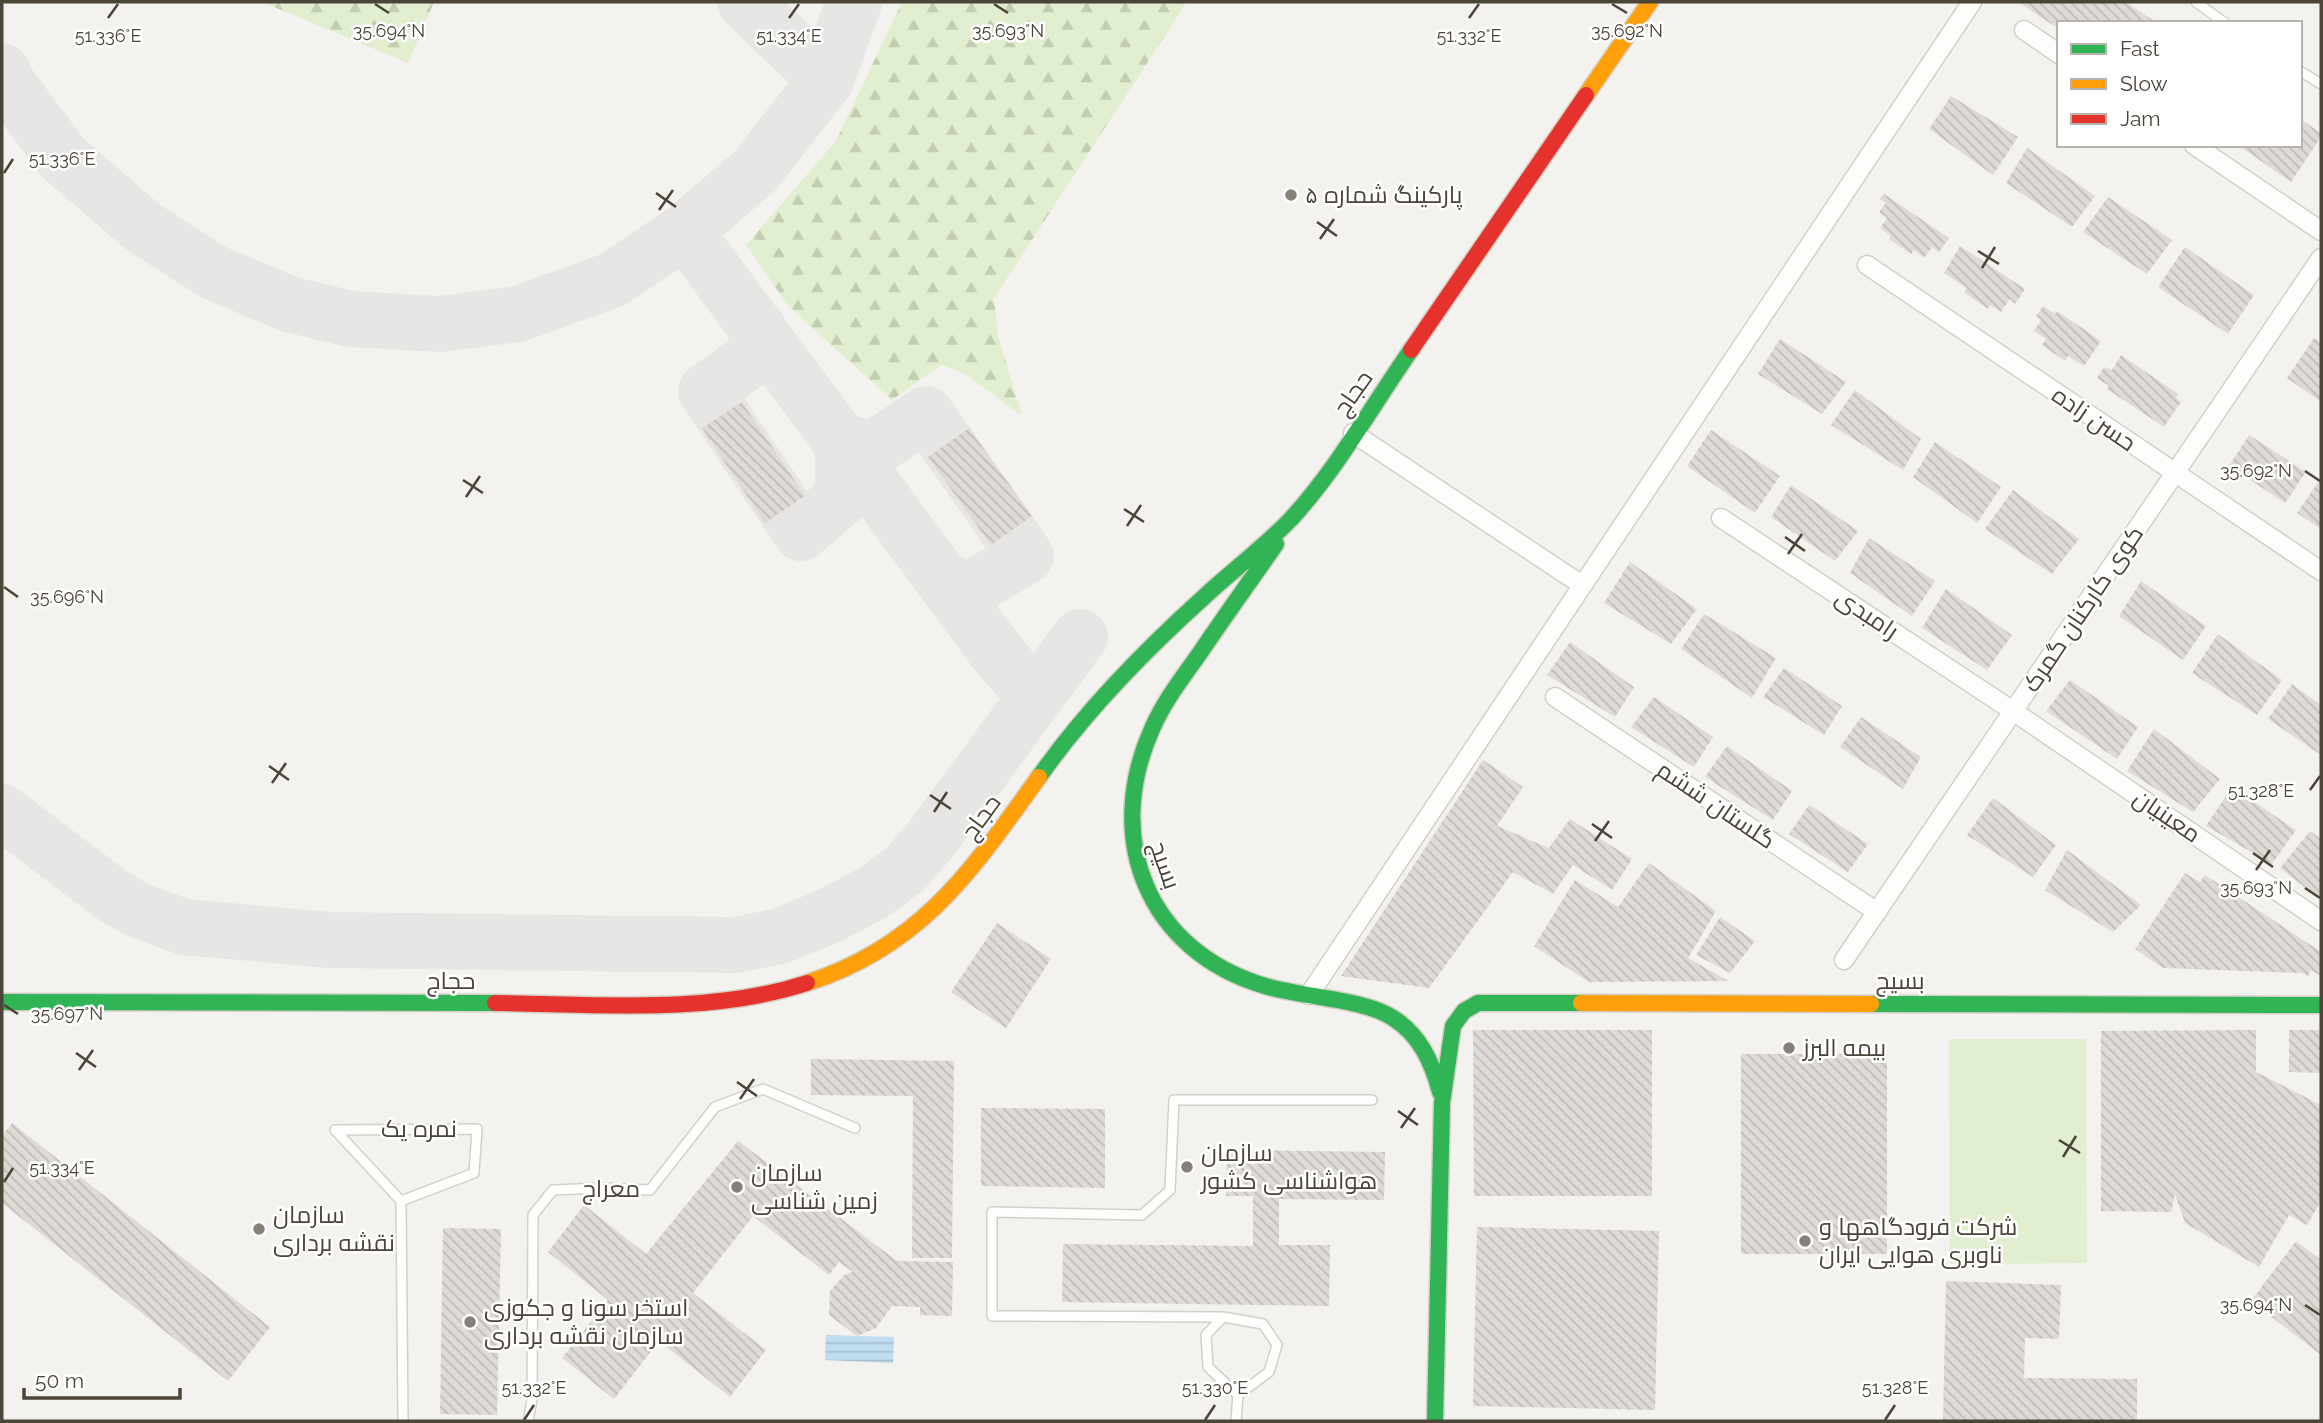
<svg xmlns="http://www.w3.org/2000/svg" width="2323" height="1423" viewBox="0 0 2323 1423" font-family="Raleway,Cairo,sans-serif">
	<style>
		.forest { fill: url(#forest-firs) }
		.garden { fill: #e1eecf }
		.water { fill: url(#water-rules) }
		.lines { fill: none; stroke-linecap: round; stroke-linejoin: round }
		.taxiway { stroke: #e8e6e4; stroke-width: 56 }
		.building { fill: url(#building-back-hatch) }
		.lane-casing { stroke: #d2d0cb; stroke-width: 12 }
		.street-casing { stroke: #d2d0cb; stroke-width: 21 }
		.fast-casing { stroke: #d3cfc5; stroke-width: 19 }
		.slow-casing { stroke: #d3cfc5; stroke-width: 19 }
		.jam-casing { stroke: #d3cfc5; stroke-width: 19 }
		.lane { stroke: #fdfdfc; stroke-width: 9 }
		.street { stroke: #fdfdfc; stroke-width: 18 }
		.fast { stroke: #30b455; stroke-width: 16 }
		.slow { stroke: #ff9f0a; stroke-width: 16 }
		.jam { stroke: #e5322d; stroke-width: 16 }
		.ticks { fill: none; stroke: #4b4439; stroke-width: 2.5 }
		.poi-dot { fill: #868178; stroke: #fff; stroke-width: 2.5 }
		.labels { text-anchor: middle; stroke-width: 5; stroke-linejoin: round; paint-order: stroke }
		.poi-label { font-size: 24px; fill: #4b4439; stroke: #fff; text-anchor: start }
		.street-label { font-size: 24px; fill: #4b4439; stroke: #fff }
		.ticks-label { font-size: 18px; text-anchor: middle; fill: #4b4439; stroke: #fff; stroke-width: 5; stroke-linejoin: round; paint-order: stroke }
	</style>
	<defs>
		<pattern id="forest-firs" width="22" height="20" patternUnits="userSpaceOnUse" patternTransform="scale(1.75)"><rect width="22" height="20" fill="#e1eecf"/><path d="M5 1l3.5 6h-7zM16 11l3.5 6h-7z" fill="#c3cdb2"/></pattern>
		<pattern id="water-rules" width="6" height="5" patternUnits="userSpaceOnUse" patternTransform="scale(1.75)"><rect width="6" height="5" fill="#c0ddf1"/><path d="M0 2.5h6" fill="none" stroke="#a6bfcf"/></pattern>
		<pattern id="building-back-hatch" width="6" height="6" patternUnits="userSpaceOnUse" patternTransform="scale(1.75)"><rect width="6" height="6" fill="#dedbd6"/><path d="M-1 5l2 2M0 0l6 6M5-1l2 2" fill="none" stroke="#c0bdb8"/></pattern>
	</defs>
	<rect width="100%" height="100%" fill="#f4f2ee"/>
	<path class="forest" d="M262,2h172l-26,61z
		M902,2h285l-193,296 4,37 24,81 -58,-43 -23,-8 -49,35 -103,-93 -43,-62 90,-104z"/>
	<path class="garden" d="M1949,1039h137l1,224 -137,1z"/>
	<path class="water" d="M826,1335l68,2 -1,26 -68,-3z"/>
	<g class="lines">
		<path class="taxiway" d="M745,2l81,78
			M2,71l6,13 56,75 79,68 70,45 76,32 61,15 90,5 78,-10 94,-34 73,-49 71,-61 70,-90 28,-78
			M685,231l312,422 38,44
			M758,328l-4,29 -48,34 95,142 42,-36v-56l29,9 54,-36 100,142 -57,34 -25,-10
			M2,812l110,83 26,15 46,17 145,13 407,5 44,-9 49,-20 45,-24 31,-23 26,-30 149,-202"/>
	</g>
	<path class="building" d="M2018,2h107l32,21h-98v6z
		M1951,96l67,41 -25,38 -64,-46z
		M2300,119l21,14v4l-30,45 -53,-37h62z
		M2027,148l68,48 -23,31 -66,-44z
		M1884,194l65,44 -10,14 -7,-5 -8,11 -10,-8 -3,4 -22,-15 2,-3 -11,-8 7,-10 -8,-6 7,-9 -6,-4z
		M2108,197l64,43 -25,34 -64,-42z
		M1960,246l65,43 -10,15 -5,-5 -9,13 -11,-7 -2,4 -24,-17 3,-4 -23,-15z
		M2185,247l69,48 -26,39 -70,-47z
		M2043,306l12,8 2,-3 44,30 -17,25 -16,-10 -3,5 -23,-16 4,-6 -12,-8 7,-11 -5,-4z
		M2314,338l7,5v59l-34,-24z
		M1780,339l66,43 -24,32 -64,-40z
		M2121,355l57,39 -2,4 5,4 -17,25 -57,-38 2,-3 -12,-8 7,-11 8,3z
		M1855,390l66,49 -18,31 -72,-45z
		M742,402l63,94 -40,27 -63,-95z
		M969,428l63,88 -41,29 -63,-88z
		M1711,430l69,46 -25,37 -68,-47z
		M2249,435l57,37 -21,31 -56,-37z
		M1935,442l66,45 -24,36 -64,-46z
		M2321,478v51l-24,-16z
		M1791,485l67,46 -23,30 -64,-44z
		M2013,490l66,49 -27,35 -67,-45z
		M1869,538l66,43 -23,35 -62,-43z
		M1630,562l67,47 -26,35 -67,-41z
		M2141,581l65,45 -23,34 -64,-44z
		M1946,589l66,46 -25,35 -65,-42z
		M1704,614l72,44 -24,40 -71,-49z
		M2218,634l64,46 -25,35 -65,-42z
		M1570,642l64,45 -19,30 -68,-42z
		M1784,668l58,38 -18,29 -61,-38z
		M2070,680l68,47 -21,32 -71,-48z
		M2292,684l29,21v50l-53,-36z
		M1654,697l59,40 -19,30 -63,-40z
		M1861,717l60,40 -18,32 -63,-42z
		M2154,729l66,50 -27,33 -66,-41z
		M1727,746l65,45 -19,29 -68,-43z
		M1483,760l40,27 -26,39 52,22 21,-29 62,40 -20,31 -39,-25 -20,29 -40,-22 -84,116 -88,-12z
		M2232,787l64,43 -24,34 -66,-38z
		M1993,798l63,47 -23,32 -66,-42z
		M1809,805l59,39 -20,28 -59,-38z
		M2310,831l11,8v61l-41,-32z
		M2067,850l74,55 -28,27 -68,-42z
		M1649,863l67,48 -28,47 40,23 -139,1 -55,-36 41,-66 43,27z
		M2185,873l15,9 5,-7 116,77v24l-10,-6 -3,6 -6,-3 -139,-5 -28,-19z
		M1720,917l35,24 -25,32 -34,-18z
		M997,923l54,36 -45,69 -55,-36z
		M1473,1030h179v166h-178z
		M2256,1030v42l65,33v96l-14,24 -18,-10 -30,52 -74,-44 -10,-29 -4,18 -70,-1v-180z
		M2289,1030h32v43l-32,-1z
		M1741,1054h146v200h-146z
		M811,1059l143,2 -2,197h-40l1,-162 -102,-1z
		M981,1108l124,1v79l-124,-2z
		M12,1123l258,204 -42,54 -226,-178v-67z
		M738,1141l159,120 56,1 -1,54 -32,-1v-8l-28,-1 -16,22 -19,8 -28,-21 1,-24 14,-16 9,-3 -14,-10 -10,13 -76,-59 -60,77 73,57 -36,47 -71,-56 -45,58 -52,-41 46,-58 -60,-48 36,-47 62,49z
		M1227,1150l158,2 -1,48 -105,-1v46h51l-1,61 -267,-4 1,-58 190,2v-50h-27z
		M1477,1227l182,4 -4,179 -182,-4z
		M443,1228l58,1 -4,186 -57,-1z
		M2296,1241l25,19v95l-70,-54z
		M1946,1281l115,4 -2,54 -34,-1 -1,40 113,1v42h-194z"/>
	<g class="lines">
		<defs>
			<path id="lane" d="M2196,2l29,21
				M2300,71l21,13
				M401,1201l73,-28 3,-44 -142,1 66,71 2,220
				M1223,1317l-231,-1v-104l150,3 28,-25 4,-90h198
				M528,1421l4,-21 1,-185 20,-25 47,-2 50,2 65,-83 48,-18 92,39
				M1236,1421l2,-26 -30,-28 -2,-32 17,-18 40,7 14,21 -8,27 -31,23"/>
			<path id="street" d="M2024,30l35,24
				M2194,145l127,86
				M1867,265l454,306
				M1353,433l229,152
				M1721,518l292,193 308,210
				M1555,697l322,215
				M1844,960l477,-702
				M1309,995l663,-993"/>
			<path id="fast" d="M1276,544c-25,36 -51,72 -76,109 -17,24 -36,48 -48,76 -49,109 -5,222 113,257 36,11 99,13 128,32 27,17 39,44 47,74
				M1039,777c47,-67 104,-125 165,-180 28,-26 60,-50 87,-78 46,-50 81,-113 120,-169
				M2,1002l493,1
				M1871,1004l450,1
				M1435,1421l7,-318 11,-77 11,-15 14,-8h103"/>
			<path id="slow" d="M1586,95l64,-93
				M807,983c115,-37 165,-113 232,-206
				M1581,1003l290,1"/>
			<path id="jam" d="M1411,350l175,-255
				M495,1003c102,1 214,12 312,-20"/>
		</defs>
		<use href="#lane" class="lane-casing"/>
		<use href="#street" class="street-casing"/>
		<use href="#fast" class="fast-casing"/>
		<use href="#slow" class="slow-casing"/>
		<use href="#jam" class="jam-casing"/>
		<use href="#lane" class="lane"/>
		<use href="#street" class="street"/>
		<use href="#fast" class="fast"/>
		<use href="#slow" class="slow"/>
		<use href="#jam" class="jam"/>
	</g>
	<path class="ticks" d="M375,4l14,9M994,4l14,9M1612,4l15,9M108,18l10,-14M789,18l10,-14M1469,18l10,-14M4,173l9,-14M656,193l20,14M659,210l14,-20M1317,222l20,14M1320,239l14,-20M1978,251l21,13M1982,268l13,-21M2305,471l15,10M463,480l20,13M466,497l14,-21M1124,509l20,13M1127,526l14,-21M1785,537l20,14M1788,554l14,-20M4,587l14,10M269,766l20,14M272,783l14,-20M2310,790l10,-14M930,795l21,14M934,812l13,-20M1592,824l20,14M1595,841l14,-20M2253,853l20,14M2256,870l14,-20M2305,888l15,10M4,1005l14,9M76,1053l20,14M79,1070l14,-20M737,1082l20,14M740,1099l14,-20M1398,1111l20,14M1401,1128l14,-20M2059,1140l21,13M2063,1157l13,-21M4,1182l9,-14M2305,1305l15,10M524,1420l10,-15M1205,1420l10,-15M1885,1420l10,-15"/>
	<g class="poi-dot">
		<circle cx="1291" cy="195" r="7"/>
		<circle cx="1789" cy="1048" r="7"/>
		<circle cx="1187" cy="1167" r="7"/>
		<circle cx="737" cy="1187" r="7"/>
		<circle cx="259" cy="1229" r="7"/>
		<circle cx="1805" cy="1241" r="7"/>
		<circle cx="470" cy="1322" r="7"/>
	</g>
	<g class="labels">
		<g class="poi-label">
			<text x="1305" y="203">پارکینگ شماره ۵</text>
			<text x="1803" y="1056">بیمه البرز</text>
			<text x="1201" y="1161">سازمان<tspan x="1201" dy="28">هواشناسی کشور</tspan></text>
			<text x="751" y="1181">سازمان<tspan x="751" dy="28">زمین شناسی</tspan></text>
			<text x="273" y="1223">سازمان<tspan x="273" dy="28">نقشه برداری</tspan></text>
			<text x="1819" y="1235">شرکت فرودگاهها و<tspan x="1819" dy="28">ناوبری هوایی ایران</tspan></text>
			<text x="484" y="1316">استخر سونا و جکوزی<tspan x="484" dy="28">سازمان نقشه برداری</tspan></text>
		</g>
		<g class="street-label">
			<text transform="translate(1353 393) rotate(-55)" y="8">حجاج</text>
			<text transform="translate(2094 419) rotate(34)" y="8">حسن زاده</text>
			<text transform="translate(2083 609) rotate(-56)" y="8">کوی کارکنان گمرک</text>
			<text transform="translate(1867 614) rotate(34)" y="8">رامبدی</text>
			<text transform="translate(1716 805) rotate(34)" y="8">گلستان ششم</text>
			<text transform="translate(2167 816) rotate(34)" y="8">معینیان</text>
			<text transform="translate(981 817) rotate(-54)" y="8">حجاج</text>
			<text transform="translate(1165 865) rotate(71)" y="8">بسیج</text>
			<text x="451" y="989">حجاج</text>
			<text x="1900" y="989">بسیج</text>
			<text x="419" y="1137">نمره یک</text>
			<text x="611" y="1197">معراج</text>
		</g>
	</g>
	<g class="ticks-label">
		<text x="389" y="37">35.694°N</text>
		<text x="1008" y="37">35.693°N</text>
		<text x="1627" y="37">35.692°N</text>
		<text x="108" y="42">51.336°E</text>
		<text x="789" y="42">51.334°E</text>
		<text x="1469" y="42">51.332°E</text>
		<text x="62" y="165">51.336°E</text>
		<text x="2256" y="477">35.692°N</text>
		<text x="67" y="603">35.696°N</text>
		<text x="2261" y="797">51.328°E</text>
		<text x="2256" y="894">35.693°N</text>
		<text x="67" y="1020">35.697°N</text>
		<text x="62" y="1174">51.334°E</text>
		<text x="2256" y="1311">35.694°N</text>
		<text x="534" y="1394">51.332°E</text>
		<text x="1215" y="1394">51.330°E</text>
		<text x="1895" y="1394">51.328°E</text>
	</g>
	<rect width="2323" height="1423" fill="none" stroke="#4b4439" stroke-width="7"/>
	<rect x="2057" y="21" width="245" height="126" fill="#ffffff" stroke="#b7b4b0" stroke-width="2"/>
	<rect x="2071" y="44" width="35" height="10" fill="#30b455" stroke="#b7b4b0" stroke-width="2"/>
	<text x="2120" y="56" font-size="21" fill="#4b4439">Fast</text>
	<rect x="2071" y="79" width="35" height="10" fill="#ff9f0a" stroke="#b7b4b0" stroke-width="2"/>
	<text x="2120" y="91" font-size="21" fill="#4b4439">Slow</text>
	<rect x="2071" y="114" width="35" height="10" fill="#e5322d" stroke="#b7b4b0" stroke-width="2"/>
	<text x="2120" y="126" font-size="21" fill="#4b4439">Jam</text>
	<path d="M24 1388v10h156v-10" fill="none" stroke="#4b4439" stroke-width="3.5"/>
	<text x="35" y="1388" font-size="21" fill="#4b4439" stroke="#ffffff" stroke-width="5" paint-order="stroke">50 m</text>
</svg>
